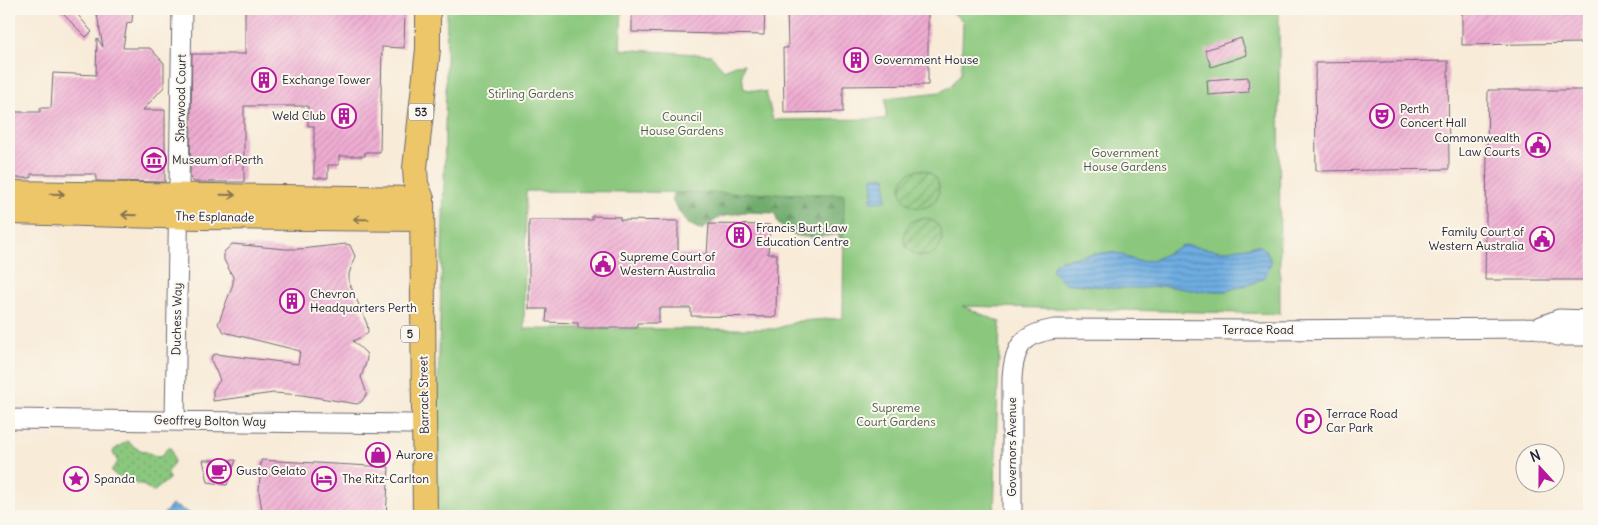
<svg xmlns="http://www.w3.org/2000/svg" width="1598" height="525" viewBox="0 0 1598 525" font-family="Delius,sans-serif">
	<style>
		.grass { fill: url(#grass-dots); stroke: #56755c }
		.forest { fill: url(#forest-firs); stroke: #496754 }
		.park { fill: #8bc87e; stroke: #56755c; fill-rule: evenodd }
		.garden { fill: url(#garden-furrows); stroke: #56755c }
		.water { fill: url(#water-rules); stroke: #48688e }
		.pier { fill: #f8ebd8 }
		.building { fill: url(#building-hatch) }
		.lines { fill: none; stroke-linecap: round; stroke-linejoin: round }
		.minor-casing { stroke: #6d6872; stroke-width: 21 }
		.major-casing { stroke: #6d6872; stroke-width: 26 }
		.minor { stroke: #fff; stroke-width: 19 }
		.major { stroke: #ecc669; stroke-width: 24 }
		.oneway { stroke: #877452 }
		.labels { text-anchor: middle; stroke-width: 4; stroke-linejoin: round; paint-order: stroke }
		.shield { fill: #fbf7ec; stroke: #636270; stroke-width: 1 }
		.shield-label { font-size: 11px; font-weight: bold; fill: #22223b }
		.poi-label { font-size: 12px; fill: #22223b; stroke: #fbf7ec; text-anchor: start }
		.park-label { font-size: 12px; fill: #475c52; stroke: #fbf7ec }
		.street-label { font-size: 12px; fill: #22223b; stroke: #fbf7ec }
	</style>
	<defs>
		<pattern id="grass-dots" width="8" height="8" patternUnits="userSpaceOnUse" patternTransform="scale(1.25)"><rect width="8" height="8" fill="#8bc87e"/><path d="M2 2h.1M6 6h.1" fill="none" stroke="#71a268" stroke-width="1.8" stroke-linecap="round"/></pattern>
		<pattern id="forest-firs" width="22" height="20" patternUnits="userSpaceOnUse" patternTransform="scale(1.25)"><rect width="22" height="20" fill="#70ac6d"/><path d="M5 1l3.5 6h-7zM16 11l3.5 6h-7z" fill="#5c8c5b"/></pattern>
		<pattern id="garden-furrows" width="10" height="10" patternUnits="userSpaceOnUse" patternTransform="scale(1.25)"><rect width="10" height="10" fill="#8bc87e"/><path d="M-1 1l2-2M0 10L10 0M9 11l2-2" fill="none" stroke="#71a268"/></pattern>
		<pattern id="water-rules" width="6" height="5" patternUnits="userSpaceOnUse" patternTransform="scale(1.25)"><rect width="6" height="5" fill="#6eade1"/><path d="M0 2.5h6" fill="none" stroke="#5a8cb8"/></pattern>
		<pattern id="building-hatch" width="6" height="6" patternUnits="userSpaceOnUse" patternTransform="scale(1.25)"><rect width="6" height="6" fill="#efacd2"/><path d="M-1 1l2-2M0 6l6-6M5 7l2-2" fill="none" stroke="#cd94b5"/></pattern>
	</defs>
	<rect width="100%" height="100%" fill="#fbf7ec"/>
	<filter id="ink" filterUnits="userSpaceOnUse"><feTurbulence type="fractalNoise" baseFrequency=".02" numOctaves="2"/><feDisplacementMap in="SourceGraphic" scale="10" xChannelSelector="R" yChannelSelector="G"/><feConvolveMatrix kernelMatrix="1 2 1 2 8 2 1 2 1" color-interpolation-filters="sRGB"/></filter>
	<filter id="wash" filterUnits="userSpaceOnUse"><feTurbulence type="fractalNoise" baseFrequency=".0096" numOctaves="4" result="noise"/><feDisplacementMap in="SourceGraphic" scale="20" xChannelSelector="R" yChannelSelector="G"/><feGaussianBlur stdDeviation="1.12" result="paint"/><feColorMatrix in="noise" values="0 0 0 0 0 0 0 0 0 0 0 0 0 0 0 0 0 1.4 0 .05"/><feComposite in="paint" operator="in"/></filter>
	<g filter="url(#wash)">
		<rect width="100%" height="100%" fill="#f8ebd8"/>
		<path class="grass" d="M127,441l9,7 23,9 4,-2 4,-7h4l3,14 -6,10 1,7 -16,13 -12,-8 -16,-1 -13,-11v-3l6,-7 -5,-9 1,-3z"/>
		<path class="forest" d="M848,167v91l-10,-24c-23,5 -58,8 -63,-21l-31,-1 -24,5 -19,13 -14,-7 -16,-24 8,-13z"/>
		<path class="park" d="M447,9h175l-2,40 91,6 13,15 11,-5 9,-1 -2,11 2,14 22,3 7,28 113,-1v-21l54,-6 10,-5 11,-14 2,-52 -15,-12h331l1,305 -318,-8 38,16 -6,194h-560l10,-328zM526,191l318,3 -1,124 -44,3 -24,8h-251z"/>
		<path class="garden" d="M901 189a19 19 0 1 1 38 0a19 19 0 1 1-38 0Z
			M904 237a19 19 0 1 1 38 0a19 19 0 1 1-38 0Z"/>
		<path class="water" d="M872,177h14v24l-15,1v-5h2z
			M1184,245l38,6 36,-6 9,6 4,11 -6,15 -12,6 -27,8h-28l-33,-5 -21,2h-32l-47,-5 -12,-11v-6l5,-5c15,-3 43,-10 58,-8 10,2 18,10 29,8 14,-1 26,-11 39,-16z
			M172,505l3,1 20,10h-33z"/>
		<path class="pier" d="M110,499h4l32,17h-20l-13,-6 -7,6h-12l10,-14z
			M42,501l7,3 11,12h-12l-5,-4 -13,4h-21v-2z"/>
		<g id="blocks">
			<path class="building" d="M58,9h15l19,23 -6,5z
				M96,9h37l-1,13 -5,1 -4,25h27l14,15v24l-21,23h22v72l-69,-1v-7h-65v4h-22v-66h31v-4h11l2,-35 43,2 1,-37 6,9z
				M245,9h160l-1,39 -22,-1 -2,105h-15v4h-26v9h-11v13h-14v-52h-6v-20h-64v76h-50l-4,-4 2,-124h53z
				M632,9h133l-1,26 -132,-3z
				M787,9h54v3h32v-3h23v3h32v73l-85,1v26l-59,1 -1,-65h5z
				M1462,9h122v34l-122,2z
				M1241,38l6,17 -36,12 -6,-17z
				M1448,61l1,108 -133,2 -1,-108z
				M1248,77l1,15 -41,3 -1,-15z
				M1488,90h101v190h-104z
				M592,216l28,1v3l58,1v33h29l2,-30 61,1 -2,29h9l-1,63 -85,-1v-8h-32v15h-22v5h-59v-5l-32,-1 1,-13h-18v-89h63z
				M232,244l53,5h15l46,-5 4,1 5,11 -6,18v8l18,42 1,7 -1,3 -14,7 13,12 1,4 -1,6 -5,14 6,17 -6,8 -4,2 -55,-9 -28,-2 -61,8v-11l7,-10 -9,-20 1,-4 3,-2 83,10 2,-13 -76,-19 -6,-8 15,-40v-7l-9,-17v-8z
				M203,460h33l-9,25 -19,-3z
				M261,460l128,7 -3,49h-123l-4,-24z"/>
		</g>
	</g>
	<g filter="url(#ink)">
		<use href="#blocks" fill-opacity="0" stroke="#6d6872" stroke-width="1"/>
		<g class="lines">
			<defs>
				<path id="minor" d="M1536,328l23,-9 30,1
					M9,419l402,5
					M175,421l7,-412
					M1012,516v-138c2,-32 11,-44 43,-49l195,1 286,-2 22,8h31"/>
				<path id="major" d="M9,193l413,6
					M9,212l190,5 223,2
					M425,516l-3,-317 -6,-15 -1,-16 13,-119v-40"/>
			</defs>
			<use href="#minor" class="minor-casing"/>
			<use href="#major" class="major-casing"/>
			<use href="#minor" class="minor"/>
			<use href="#major" class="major"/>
		</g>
		<defs><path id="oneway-shaft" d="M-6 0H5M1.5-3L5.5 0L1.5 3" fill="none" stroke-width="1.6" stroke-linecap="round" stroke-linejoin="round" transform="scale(1.25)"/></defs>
		<g class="oneway">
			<use href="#oneway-shaft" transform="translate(57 194) rotate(1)"/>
			<use href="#oneway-shaft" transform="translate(228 195) rotate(1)"/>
			<use href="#oneway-shaft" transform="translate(129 215) rotate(-178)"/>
			<use href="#oneway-shaft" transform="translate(361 219) rotate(-179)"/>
		</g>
	</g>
	<defs>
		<symbol id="building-ring" viewBox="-11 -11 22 22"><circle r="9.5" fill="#fbf7ec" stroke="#b5179e" stroke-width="1.5"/><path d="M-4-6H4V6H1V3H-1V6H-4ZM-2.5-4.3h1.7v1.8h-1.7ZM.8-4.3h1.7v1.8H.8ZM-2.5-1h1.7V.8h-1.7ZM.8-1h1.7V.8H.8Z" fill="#b5179e"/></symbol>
		<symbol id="theatre-ring" viewBox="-11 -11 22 22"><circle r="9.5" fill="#fbf7ec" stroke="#b5179e" stroke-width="1.5"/><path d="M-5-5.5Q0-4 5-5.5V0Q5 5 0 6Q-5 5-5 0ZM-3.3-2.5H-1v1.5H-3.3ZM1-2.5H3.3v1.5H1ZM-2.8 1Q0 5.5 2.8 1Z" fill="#b5179e"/></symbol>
		<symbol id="civic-ring" viewBox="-11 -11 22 22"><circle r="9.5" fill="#fbf7ec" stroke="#b5179e" stroke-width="1.5"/><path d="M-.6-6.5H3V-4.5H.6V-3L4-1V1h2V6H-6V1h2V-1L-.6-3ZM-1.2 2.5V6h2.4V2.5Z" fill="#b5179e"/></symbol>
		<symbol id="museum-ring" viewBox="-11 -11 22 22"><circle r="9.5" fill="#fbf7ec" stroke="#b5179e" stroke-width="1.5"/><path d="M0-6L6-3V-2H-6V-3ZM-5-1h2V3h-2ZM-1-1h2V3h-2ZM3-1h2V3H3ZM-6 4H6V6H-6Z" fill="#b5179e"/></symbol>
		<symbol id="parking-ring" viewBox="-11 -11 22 22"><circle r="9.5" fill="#fbf7ec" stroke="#b5179e" stroke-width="1.5"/><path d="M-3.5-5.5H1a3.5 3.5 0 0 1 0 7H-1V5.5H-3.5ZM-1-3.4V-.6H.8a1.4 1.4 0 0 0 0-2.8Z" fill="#b5179e"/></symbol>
		<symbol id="shop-ring" viewBox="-11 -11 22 22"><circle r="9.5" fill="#fbf7ec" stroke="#b5179e" stroke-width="1.5"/><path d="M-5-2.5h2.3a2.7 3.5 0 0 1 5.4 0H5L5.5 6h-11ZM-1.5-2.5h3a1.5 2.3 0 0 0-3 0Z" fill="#b5179e"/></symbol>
		<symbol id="cafe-ring" viewBox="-11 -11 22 22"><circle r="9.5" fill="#fbf7ec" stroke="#b5179e" stroke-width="1.5"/><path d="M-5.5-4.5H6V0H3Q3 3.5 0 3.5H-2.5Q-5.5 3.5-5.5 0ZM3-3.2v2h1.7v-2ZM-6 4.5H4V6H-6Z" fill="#b5179e"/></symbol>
		<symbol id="sight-ring" viewBox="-11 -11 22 22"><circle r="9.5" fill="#fbf7ec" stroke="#b5179e" stroke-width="1.5"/><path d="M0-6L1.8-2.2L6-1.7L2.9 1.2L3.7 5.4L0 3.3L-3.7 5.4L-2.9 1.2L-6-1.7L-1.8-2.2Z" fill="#b5179e"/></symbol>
		<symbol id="hotel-ring" viewBox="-11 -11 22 22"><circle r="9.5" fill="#fbf7ec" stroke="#b5179e" stroke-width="1.5"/><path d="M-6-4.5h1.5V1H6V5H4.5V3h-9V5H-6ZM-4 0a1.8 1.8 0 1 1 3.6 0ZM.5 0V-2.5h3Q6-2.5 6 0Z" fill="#b5179e"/></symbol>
	</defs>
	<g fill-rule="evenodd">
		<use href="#building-ring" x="842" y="46" width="28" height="28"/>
		<use href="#building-ring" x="250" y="66" width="28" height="28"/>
		<use href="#building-ring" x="330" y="102" width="28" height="28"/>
		<use href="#theatre-ring" x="1368" y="102" width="28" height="28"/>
		<use href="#civic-ring" x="1524" y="131" width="28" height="28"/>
		<use href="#museum-ring" x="140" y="146" width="28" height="28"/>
		<use href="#building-ring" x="725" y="221" width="28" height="28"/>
		<use href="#civic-ring" x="1528" y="225" width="28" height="28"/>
		<use href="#civic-ring" x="589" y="250" width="28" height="28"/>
		<use href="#building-ring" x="278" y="287" width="28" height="28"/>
		<use href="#parking-ring" x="1295" y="407" width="28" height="28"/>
		<use href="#shop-ring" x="364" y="441" width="28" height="28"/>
		<use href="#cafe-ring" x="205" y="457" width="28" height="28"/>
		<use href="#sight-ring" x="62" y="465" width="28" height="28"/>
		<use href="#hotel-ring" x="310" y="465" width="28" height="28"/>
	</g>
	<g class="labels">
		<g class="shield">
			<rect x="408.5" y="103.5" width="25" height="17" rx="4"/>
			<rect x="401" y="325.5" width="18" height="17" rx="4"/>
		</g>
		<g class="shield-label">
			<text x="421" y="116">53</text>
			<text x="410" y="338">5</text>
		</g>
		<g class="poi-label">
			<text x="874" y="64">Government House</text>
			<text x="282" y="84">Exchange Tower</text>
			<text x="1400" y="113">Perth<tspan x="1400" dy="14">Concert Hall</tspan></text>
			<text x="326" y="120" text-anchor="end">Weld Club</text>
			<text x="1520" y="142" text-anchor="end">Commonwealth<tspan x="1520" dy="14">Law Courts</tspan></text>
			<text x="172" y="164">Museum of Perth</text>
			<text x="756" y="232">Francis Burt Law<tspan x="756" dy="14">Education Centre</tspan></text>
			<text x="1524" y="236" text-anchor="end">Family Court of<tspan x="1524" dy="14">Western Australia</tspan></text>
			<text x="620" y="261">Supreme Court of<tspan x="620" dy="14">Western Australia</tspan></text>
			<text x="310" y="298">Chevron<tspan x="310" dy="14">Headquarters Perth</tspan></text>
			<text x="1326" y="418">Terrace Road<tspan x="1326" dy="14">Car Park</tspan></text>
			<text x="396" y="459">Aurore</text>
			<text x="236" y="475">Gusto Gelato</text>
			<text x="94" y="483">Spanda</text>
			<text x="342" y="483">The Ritz-Carlton</text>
		</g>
		<g class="park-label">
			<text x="531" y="98">Stirling Gardens</text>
			<text x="682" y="121">Council<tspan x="682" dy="14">House Gardens</tspan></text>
			<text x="1125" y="157">Government<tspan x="1125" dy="14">House Gardens</tspan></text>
			<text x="896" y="412">Supreme<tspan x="896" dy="14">Court Gardens</tspan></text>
		</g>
		<g class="street-label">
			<text transform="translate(181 98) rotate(-89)" y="4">Sherwood Court</text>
			<text transform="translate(215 217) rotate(1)" y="4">The Esplanade</text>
			<text transform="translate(177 319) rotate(-89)" y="4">Duchess Way</text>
			<text x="1258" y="334">Terrace Road</text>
			<text transform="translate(424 395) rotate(-91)" y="4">Barrack Street</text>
			<text transform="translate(210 421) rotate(1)" y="4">Geoffrey Bolton Way</text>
			<text transform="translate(1012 447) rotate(-90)" y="4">Governors Avenue</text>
		</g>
	</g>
	<rect width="1598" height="525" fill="none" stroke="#fbf7ec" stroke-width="30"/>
	<g transform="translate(1540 468) rotate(339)"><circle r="24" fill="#fbf7ec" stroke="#a4a2a5"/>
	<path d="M0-4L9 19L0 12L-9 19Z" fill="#b5179e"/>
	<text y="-8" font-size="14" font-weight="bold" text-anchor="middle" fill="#22223b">N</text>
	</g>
</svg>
